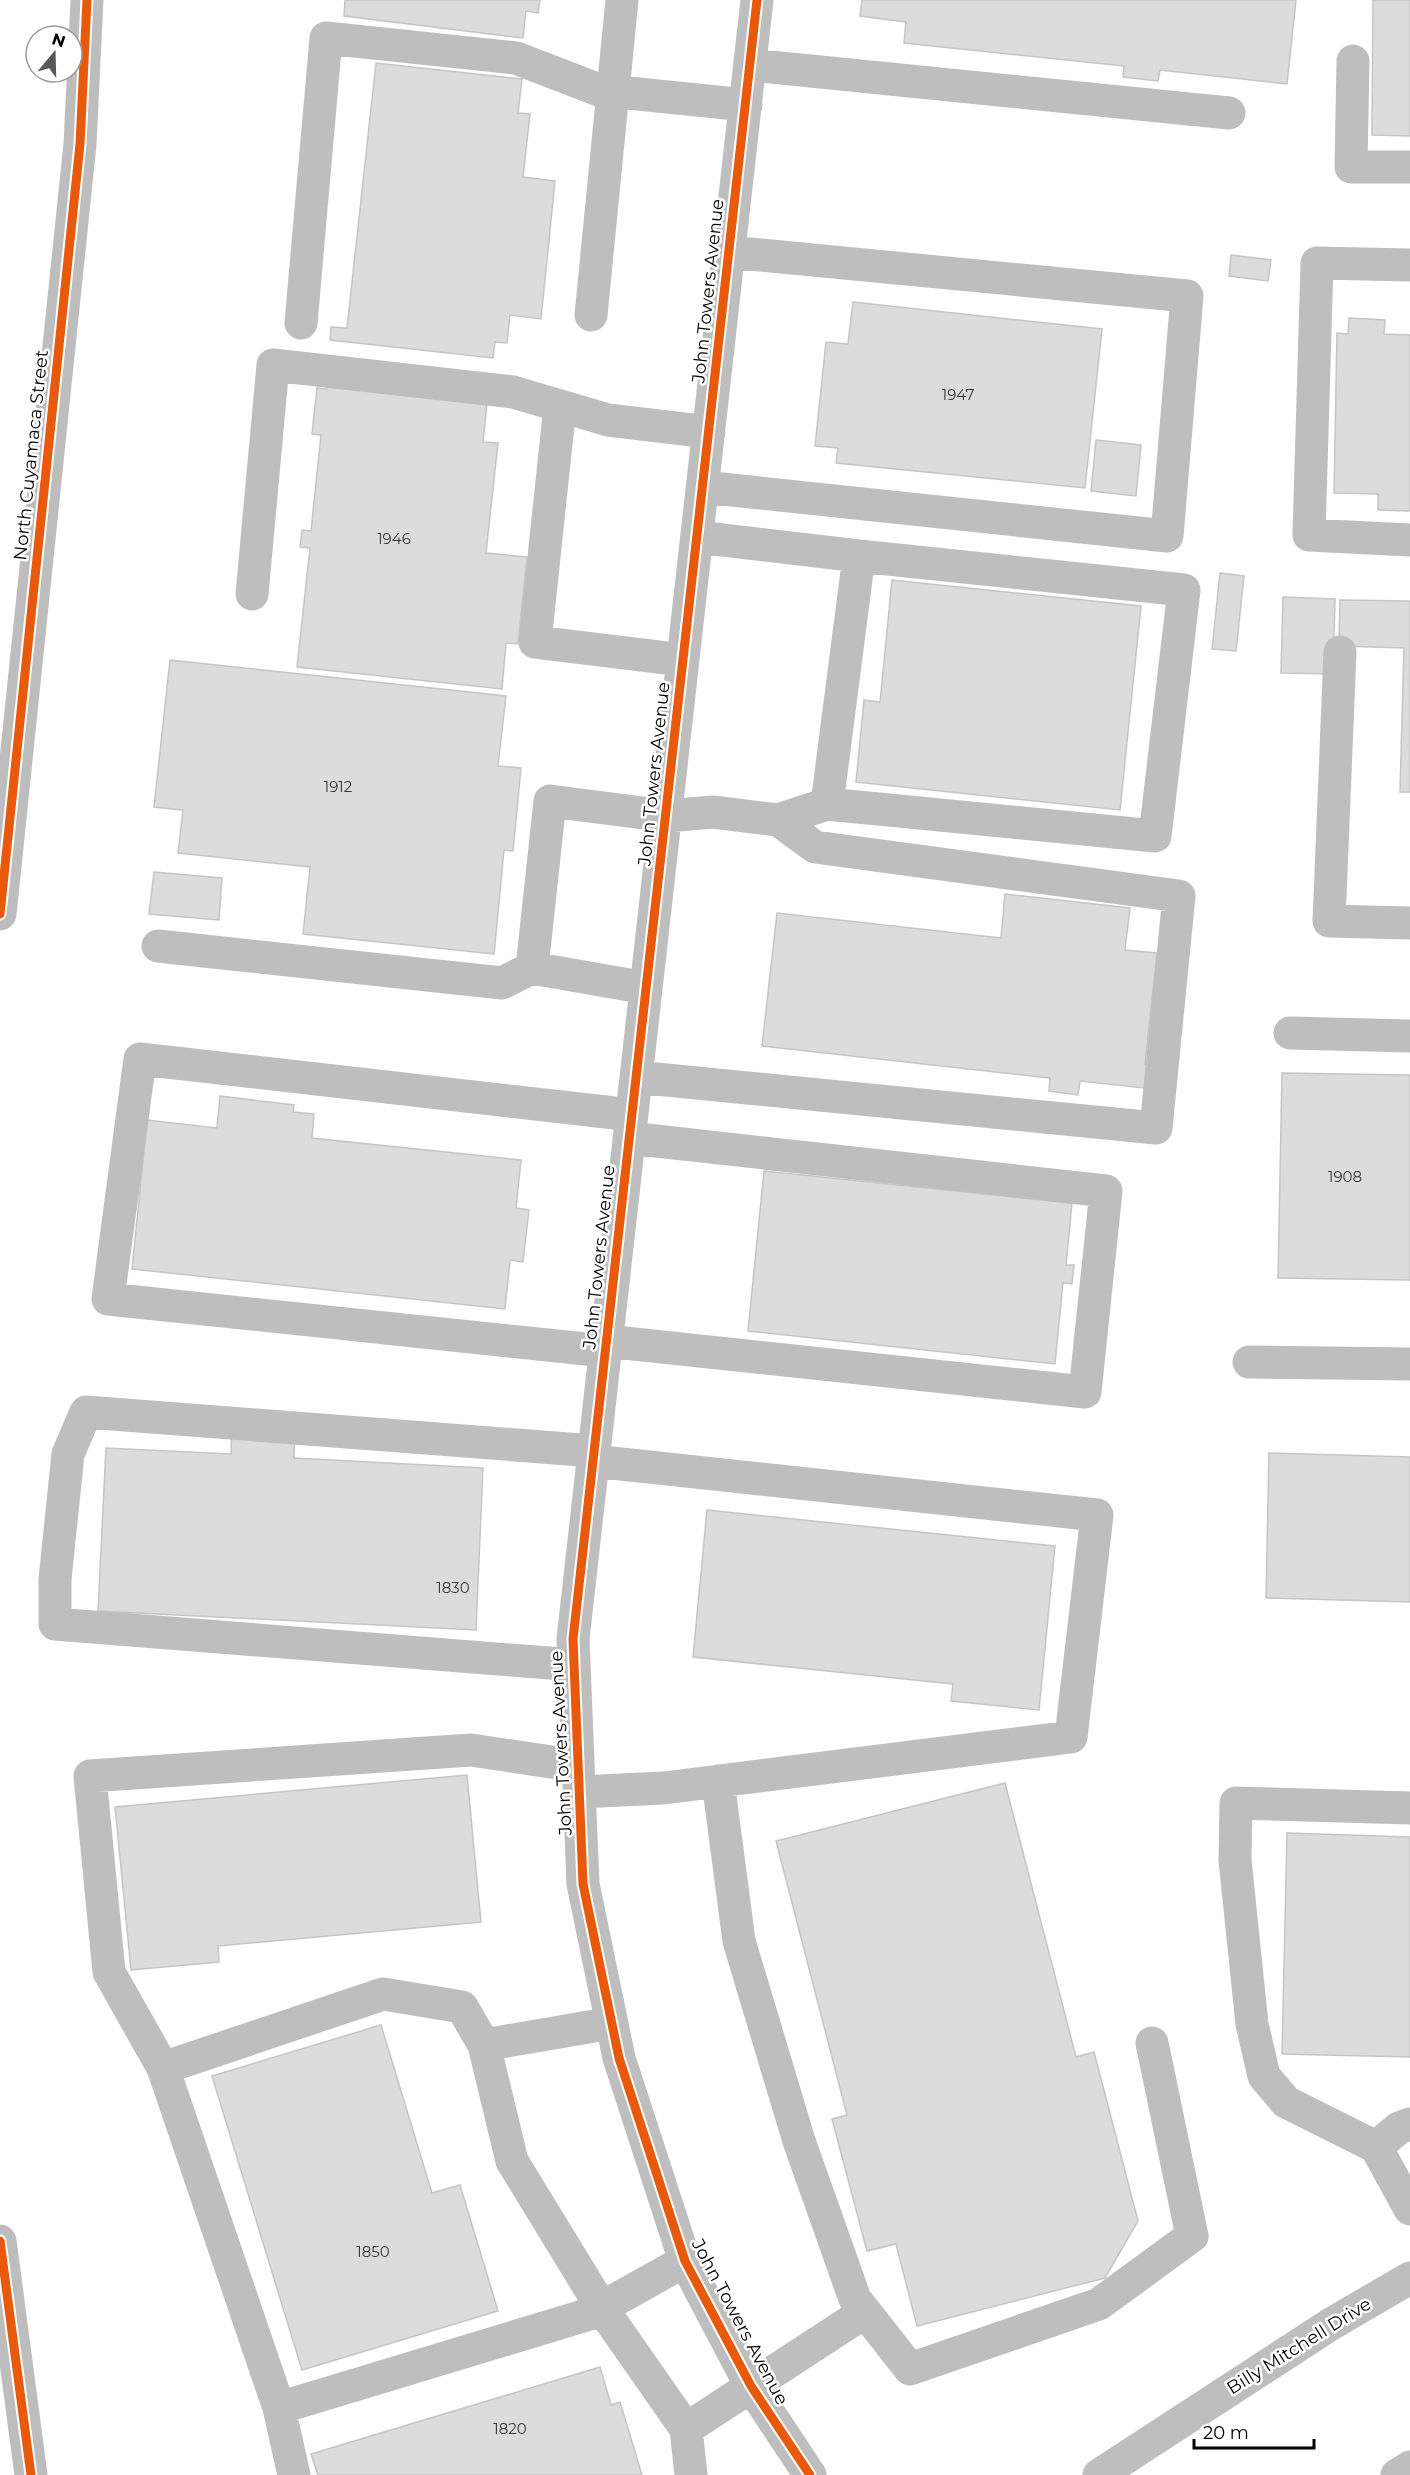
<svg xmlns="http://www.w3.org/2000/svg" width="1410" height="2475" viewBox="0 0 1410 2475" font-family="Montserrat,sans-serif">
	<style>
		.building { fill: #dcdcdc; stroke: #c5c5c5; stroke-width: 1.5 }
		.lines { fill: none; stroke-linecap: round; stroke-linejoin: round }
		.minor { stroke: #bebebe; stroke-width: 33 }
		.major { stroke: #bdbdbd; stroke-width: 33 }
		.cycleway-casing { stroke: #fff; stroke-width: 13 }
		.cycleway { stroke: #e8590c; stroke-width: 9 }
		.labels { text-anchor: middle; stroke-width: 5; stroke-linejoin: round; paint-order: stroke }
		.number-label { font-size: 15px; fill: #373737 }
		.street-label { font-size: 18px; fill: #000; stroke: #fff }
	</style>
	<rect width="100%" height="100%" fill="#fff"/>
	<path class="building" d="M345,0h195l-2,13 -12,-2 -3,27 -179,-22z
		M862,0h434l-9,84 -127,-14 -2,11 -35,-4 1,-11 -220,-23 2,-21 -46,-6z
		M1373,0h37v136l-38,-1z
		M376,63l146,16 -4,34 12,1 -7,63 32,4 -14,138 -31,-4 -3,28 -12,-1 -2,16 -163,-18 1,-13 16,1z
		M1231,255l40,5 -3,21 -39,-5z
		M853,302l249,27 -17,159 -249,-25 2,-15 -23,-2 11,-104 22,2z
		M1349,318l36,2 -1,14 26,1v176l-32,-1v-16l-44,-1 3,-160 11,1z
		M327,387l160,17 -4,38 15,1 -12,110 41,4 -9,87 -12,-1 -4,46 -205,-22 13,-119 -10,-1 2,-17 9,1 10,-96 -9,-1 5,-46 10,1z
		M1096,440l45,5 -5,51 -45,-5z
		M1220,573l24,3 -8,75 -24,-2z
		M892,580l249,26 -21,204 -264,-28 8,-82 16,2z
		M1283,597l52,2 -2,75 -52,-1z
		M1340,600l70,1v191h-10l4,-144 -65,-2z
		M170,660l336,36 -8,70 23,2 -8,83 -9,-1 -10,104 -191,-20 7,-67 -132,-14 5,-43 -29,-3z
		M154,872l68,6 -3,42 -70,-6z
		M1005,894l125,14 -5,42 32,3 -12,111 7,1 -8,23 -64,-7 -2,14 -29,-4 1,-13 -288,-32 15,-133 224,25z
		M1282,1073l128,2v205l-132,-2z
		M220,1096l74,9 -1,7 21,2 -2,24 209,22 -5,48 13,2 -6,52 -13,-2 -5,49 -373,-40 15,-149 70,8z
		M764,1171l308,32 -6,62h8l-2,19 -9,-1 -8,81 -307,-33z
		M232,1419l63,3 -1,36 189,10 -7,162 -378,-19 8,-163 125,6z
		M1269,1453l141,4v145l-144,-4z
		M707,1510l348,36 -16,164 -88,-9 2,-17 -260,-27z
		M467,1775l14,147 -263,24 1,16 -88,8 -16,-163z
		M1005,1783l71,274 18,-5 44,169 -33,57 -188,48 -21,-82 -29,7 -35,-132 15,-4 -71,-274z
		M1287,1833l123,4v220l-128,-3z
		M381,2025l51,168 28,-8 38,126 -196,59 -90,-294z
		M600,2367l11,38 9,-3 22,73h-324l-7,-21z"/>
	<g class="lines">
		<path class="minor" d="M757,0l-184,1639 10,245 36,174 66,203 66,125 59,89
			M1353,61l-2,106h59
			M750,65l479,48
			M1410,265l-93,-2 -8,272 101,5
			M591,315l31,-315
			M301,323l25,-285 190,20 83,32 147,15
			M560,406l-25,236 148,18
			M703,487l464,49 20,-240 -458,-44
			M252,594l21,-229 240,27 95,28 101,12
			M1340,652l-11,269 81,2
			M827,804l328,32 29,-246 -325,-34
			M158,946l344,37 30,-15 114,20
			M532,968l18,-167 116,15 47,-4 65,8 49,-16 32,-248 -162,-19
			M1290,1033l120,3
			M636,1077l520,51 23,-232 -364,-49 -37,-27
			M606,1341l479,51 21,-201 -477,-53
			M605,1351l-497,-52 32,-240 492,56
			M1249,1362l161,2
			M574,1665l-519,-41v-45l13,-125 18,-42 508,39
			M718,1781l21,160 60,200 56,158 55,70 189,-65 93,-68 -40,-193
			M579,1792l85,-4 407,-51 26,-222 -504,-54
			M1410,1808l-174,-5 -1,57 17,164 12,52 22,26 90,45 34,62
			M484,2045l128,-22
			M163,2068l220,-74 79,13 22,38 28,116 91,149 83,119
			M1376,2147l23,-19 11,-4
			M279,2408l324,-98 14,-11 68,-38
			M294,2475l-15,-67 -116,-340 -54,-96 -19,-196 381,-26 107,16
			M691,2475l-5,-46 179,-117
			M1099,2475l232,-151 79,-46
			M1397,2475l13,-8"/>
		<path class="major" d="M0,914l80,-770 7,-144
			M0,2241l31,234"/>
		<defs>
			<path id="cycleway" d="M757,0l-184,1639 10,245 36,174 66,203 66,125 59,89
				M0,914l80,-770 7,-144
				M0,2241l31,234"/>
		</defs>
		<use href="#cycleway" class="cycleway-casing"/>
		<use href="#cycleway" class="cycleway"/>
	</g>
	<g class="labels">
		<g class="number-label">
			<text x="958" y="400">1947</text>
			<text x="394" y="544">1946</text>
			<text x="338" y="792">1912</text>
			<text x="1345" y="1182">1908</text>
			<text x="453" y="1593">1830</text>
			<text x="373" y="2257">1850</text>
			<text x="510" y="2434">1820</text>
		</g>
		<g class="street-label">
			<text transform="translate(708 291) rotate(-84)" y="6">John Towers Avenue</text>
			<text transform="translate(31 455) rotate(-84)" y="6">North Cuyamaca Street</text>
			<text transform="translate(654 774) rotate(-84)" y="6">John Towers Avenue</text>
			<text transform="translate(599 1257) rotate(-84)" y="6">John Towers Avenue</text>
			<text transform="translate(561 1743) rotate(-93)" y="6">John Towers Avenue</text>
			<text transform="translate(740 2322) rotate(62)" y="6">John Towers Avenue</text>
			<text transform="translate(1299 2346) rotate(-32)" y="6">Billy Mitchell Drive</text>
		</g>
	</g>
	<g transform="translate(54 54) rotate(19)"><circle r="28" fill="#ffffff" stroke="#999999" stroke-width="1.5"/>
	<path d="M0-4.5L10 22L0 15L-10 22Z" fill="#595959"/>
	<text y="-9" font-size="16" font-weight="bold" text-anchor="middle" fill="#000000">N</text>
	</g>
	<path d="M1194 2439v9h120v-9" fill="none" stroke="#000000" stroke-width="3"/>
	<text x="1203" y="2439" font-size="18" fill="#000000" stroke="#ffffff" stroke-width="4.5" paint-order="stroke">20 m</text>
</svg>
